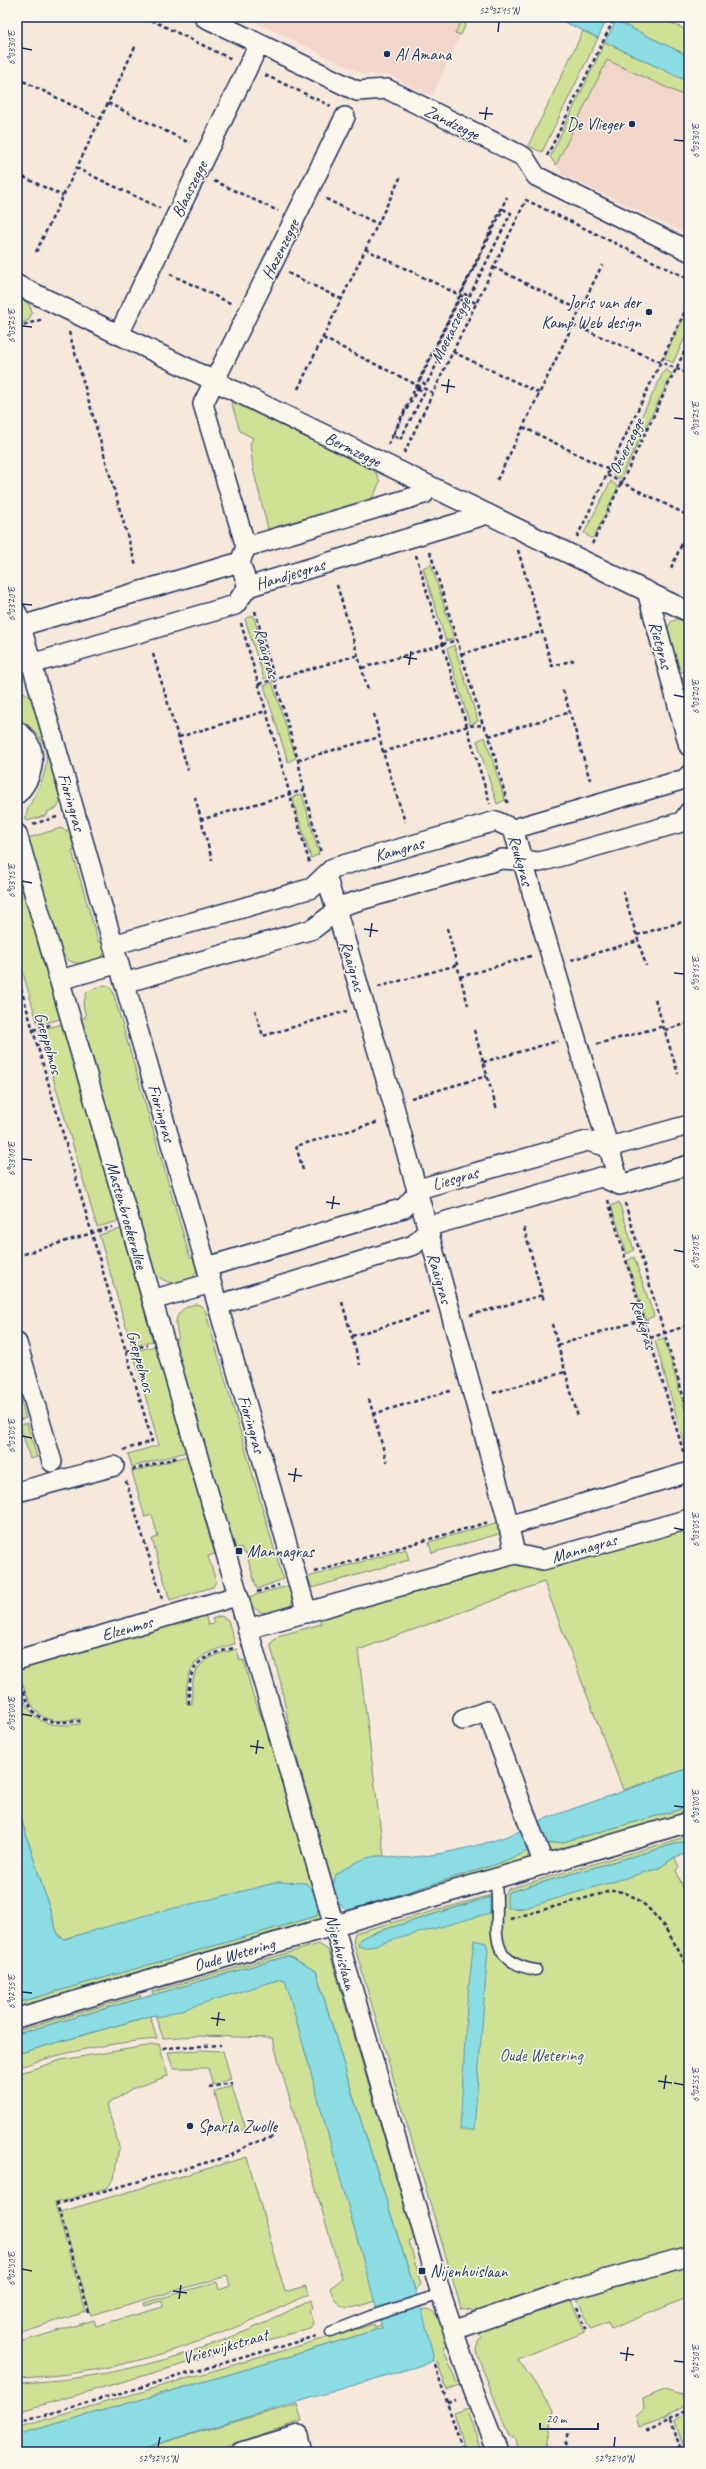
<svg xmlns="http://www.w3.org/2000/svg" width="706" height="2469" viewBox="0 0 706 2469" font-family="Caveat,sans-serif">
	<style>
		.built { fill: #f2d6c9 }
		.green { fill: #cfe195; stroke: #75887a; fill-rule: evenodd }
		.water { fill: #8bdce3; stroke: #5e97ae }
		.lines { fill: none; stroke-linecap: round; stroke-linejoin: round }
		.lane-casing { stroke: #1b2f5e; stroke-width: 13 }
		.street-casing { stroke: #1b2f5e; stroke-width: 22 }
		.secondary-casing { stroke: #1b2f5e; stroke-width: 25 }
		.path { stroke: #1b2f5e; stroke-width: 2.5; stroke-dasharray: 4 3; stroke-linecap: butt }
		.lane { stroke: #fbf7ec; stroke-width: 10 }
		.street { stroke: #fbf7ec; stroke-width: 19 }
		.secondary { stroke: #fbf7ec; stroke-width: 22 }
		.ticks { fill: none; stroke: #1b2f5e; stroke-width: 1.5 }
		.poi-dot { fill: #1b2f5e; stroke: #fbf7ec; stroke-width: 1.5 }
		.labels { text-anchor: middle; stroke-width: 3; stroke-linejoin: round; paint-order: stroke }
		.poi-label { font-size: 17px; fill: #1b2f5e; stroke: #fbf7ec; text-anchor: start }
		.street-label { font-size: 17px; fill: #1b2f5e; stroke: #fbf7ec }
		.park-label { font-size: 17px; fill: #3f5369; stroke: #fbf7ec }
		.neatline { fill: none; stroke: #1b2f5e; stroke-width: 1.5 }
		.ticks-label { font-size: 10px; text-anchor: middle; fill: #1b2f5e }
	</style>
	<rect width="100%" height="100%" fill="#f7e8dc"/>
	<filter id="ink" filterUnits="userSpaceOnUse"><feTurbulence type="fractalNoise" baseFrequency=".025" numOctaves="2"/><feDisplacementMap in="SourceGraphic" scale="8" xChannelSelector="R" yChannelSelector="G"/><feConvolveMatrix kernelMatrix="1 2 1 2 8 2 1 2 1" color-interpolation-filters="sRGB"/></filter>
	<g filter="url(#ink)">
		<path class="built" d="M245,17h224l-37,79 -43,-21 -13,1 -6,-3 -2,3 -5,-2z
			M607,60l82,22v153l-127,-61 -6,-9z"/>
		<path class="green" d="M463,17h6l-8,18 -6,-2z
			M617,17h40l32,14v25l-73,-35z
			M583,31l15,7 -56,114 -14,-6z
			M605,42l84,40v16l-82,-38 -51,105 -6,-8z
			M17,297l12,7 3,8 -3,8 -12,5z
			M689,306v23l-16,34 -9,-5z
			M665,369l7,5 -52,105 -7,-5z
			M231,401l144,70 5,10 -6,15 -6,4 -100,29 -15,-61 -3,-24 3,-6 -13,-7z
			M611,481l7,6 -24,50 -3,1 -7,-5z
			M431,564l23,74 -8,3 -23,-73z
			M253,615l19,60 -8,4 -19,-60z
			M677,619l12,3v48l-17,5 -9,-39 8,-14z
			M454,645l24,76 -8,4 -23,-76z
			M689,677v53l-15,-49z
			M272,682l24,76 -8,4 -24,-76z
			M23,692l8,5 30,104 -4,7 -10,4 1,3 -21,6c-11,-13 56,-66 -10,-103v-24z
			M485,737l20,63 -8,4 -20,-63z
			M302,794l17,60 -8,4 -19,-61z
			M61,828l5,3 5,-3 6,22 -5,1 26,90h5l2,10 -3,7c-18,6 -33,11 -42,-10l-32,-110z
			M17,870l43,149 -22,6 -21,-73z
			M104,985l5,1 4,6 77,266h5c11,28 -31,35 -43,10l-72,-249 6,-2 -3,-12 4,-13z
			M62,1024l57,197 -22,6 -58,-197z
			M619,1202l15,48 -7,4 -16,-48z
			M121,1229l32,112 -21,6 -33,-112z
			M634,1257l20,59 -8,4 -19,-59z
			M195,1304l5,1 5,5 78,269 -26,10 -11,-36h-2l-3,-6 -7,2 -61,-209 6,-2c-6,-18 -4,-28 16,-34z
			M664,1338l25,85v37l-34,-119z
			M155,1346l31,106 -54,15 -4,-13 31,-9 -26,-93z
			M17,1388l9,30 -7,2z
			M27,1423l10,34 -7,2 -10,-34z
			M187,1456l28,98 -7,2 8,25 -3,6 -43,13 -18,-61 6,-2 -6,-22 -7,2 -13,-45z
			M499,1522l3,11 -70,20 -3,-11z
			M689,1526v242l-66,22 -79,-208 -186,68 26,207 -7,-1 -44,30 -43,-153 -9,-49 -10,-37v-4l7,-7 43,-12 -2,-6 196,-57z
			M406,1549l3,11 -97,28 -4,-11z
			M291,1585l3,15 -6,10c-18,3 -33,8 -40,-13z
			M205,1614l3,11 6,-1 -2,-5 9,-3 7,4 7,24c-37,9 -51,19 -48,60h5c-2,-39 9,-46 45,-55l3,12 4,-1 8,33 21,52 43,146 -37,-9 -216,57 -6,-7 -40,-126v-123c14,37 22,45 63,41v-5c-9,0 -19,3 -28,1 -21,-3 -29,-34 -34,-52z
			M689,1807v8l-135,39 -9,-10 18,-2z
			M689,1831v2l-179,52 2,-3z
			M689,1836v4l-180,52 4,17 9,-1 137,-40 16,-11 4,11 -3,2 13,33v346l-216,63 -1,-2 -11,-2 -108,-367 2,-8 136,-38 2,3 11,-3 4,-6zM489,1897l2,2 -121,35z
			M529,1849l-2,13 -179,52 -2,-3 151,-47z
			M486,1890l2,2 -139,39z
			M321,1907l1,6 -2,7 -303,90v-7l300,-87 1,-8z
			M312,1940l4,2 -164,48 -1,-3z
			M319,1944l9,6 3,7 83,282 -5,2 12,44 -6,5 -62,-194 -37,-125 -28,-15 -135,39 -1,-3z
			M281,1979l5,3 89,319c-21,7 -36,15 -45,-13l12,-9 -70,-241 -74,-2 -35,2 -8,-23z
			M139,1990l1,3 -123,36v-4z
			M140,1995l1,3 -124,36v-3z
			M150,2016l7,23c-48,4 -95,13 -140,29v-14z
			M159,2044l9,32 -37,13 -24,16 12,41 -5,33 -7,9 -52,15 31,109 -69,21v-259l44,-14z
			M200,2050l23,1 8,28 -18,6 -5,-17h-35l-5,-16z
			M233,2086l-1,1 14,42 -19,5 -13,-43z
			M247,2157l38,135 21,-6 3,8c-94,46 -187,81 -292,84v-35l77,-23 2,6 67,-19 -1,-6 -17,5 -1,-3 73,-21 2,8 11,-4 -3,-10 -136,39 -31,-103z
			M689,2263v34l-78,32 -3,-7 -17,7 -15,-33z
			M570,2298l15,34 -67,27 36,52 -9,39h-27l-4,-13 -4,2 -33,-85 1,-13 3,-4 -3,-4 47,-22z
			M311,2300l2,9 -4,1 4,14 -3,4 -293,84v-29c81,-3 158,-22 234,-54 20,-8 40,-20 60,-29z
			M425,2309c16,1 19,23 24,36l-6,2 13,35 5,-2 2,4 -16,6 -10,-29 -5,1 1,-7 -12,-45z
			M374,2324l1,3 6,-2 1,3 -127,39 -238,68v-7z
			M664,2390l25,7v5l-24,15 -27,10 -3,-11 9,-7 -1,-10z
			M297,2404l5,17 -94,31h-78z
			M471,2407l2,5 -5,2 14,38h-16l-12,-39z
			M689,2411v41h-4l-10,-32z"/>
		<path class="water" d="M554,17h54l-10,21z
			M616,21l73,35v26l-84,-40z
			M689,1768v39l-126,35 -18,2 -48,20 -151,47 -8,-9 -17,5 -3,1 -1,8 -300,87v-197l40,126 2,5 6,2 78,-23 136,-34 27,1 8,9 19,-6 3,-12c12,-8 27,-17 42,-18 7,-1 14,2 21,2 39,-1 110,-17 142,-38z
			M689,1840v13l-14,4 -16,11 -134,40h-18v-14l2,-2z
			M490,1897v16l-125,35 -7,-2 2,-7 10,-5z
			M474,1940l12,3 2,6 -14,181h-14l7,-127z
			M288,1956l28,15 37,125 71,222 9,37 -1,7 -302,90h-113v-17l238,-68 127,-39 -97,-348 -4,-1 -122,38 -4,-2 -5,1 -133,38v-20z"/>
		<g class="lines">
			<defs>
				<path id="lane" d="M495,1879c9,40 -17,81 41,91
					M331,2332l41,-16 69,-22"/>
				<path id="street" d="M204,17l153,74 30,-2 137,68 12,19 153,75
					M17,285l672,327
					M119,334l140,-290
					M246,547l178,-53 4,-9
					M248,587l-8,-25 6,-15 -43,-143 142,-287
					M647,591l42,155
					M17,613l290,1000
					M21,626l219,-64
					M31,664l204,-59 13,-18 240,-73
					M513,829l107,356
					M17,834l424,1460 32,95 25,63
					M326,875l67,228 113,411 9,40
					M113,945l199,-57 21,-20 163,-47 17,8 172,-50 4,-4
					M60,980l59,-17
					M124,983l189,-54 31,-24 158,-46 38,3 142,-40 7,-10
					M207,1267l197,-59 18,-20 165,-47 22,6 80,-22
					M152,1300l59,-17
					M218,1305l196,-60 19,-20 168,-48 19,8 69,-20
					M17,1343l35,119
					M17,1492l97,-26
					M508,1526l181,-54
					M247,1629l268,-75 28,6 146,-41
					M17,1660l220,-64
					M463,1720l24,-9 57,154
					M17,2018l672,-196
					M453,2330l116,-40 120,-34
					M241,2452l57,-17 4,17"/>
				<path id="secondary" d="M17,733c22,14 15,43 0,59"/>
			</defs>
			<use href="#lane" class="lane-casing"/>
			<use href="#street" class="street-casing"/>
			<use href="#secondary" class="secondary-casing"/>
			<path class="path" d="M145,17l86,42
				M265,75l66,31
				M17,78l83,41
				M108,103l82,40
				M547,156l68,-139
				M76,168l84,40
				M17,174l46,22
				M214,181l64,30
				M326,199l52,25
				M503,209l8,4 -42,84 -7,-5z
				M365,249l111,54
				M36,252l100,-207
				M493,267l87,43
				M288,273l53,26
				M170,274l62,30
				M461,300l6,5 -41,80 -6,-5 38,-79z
				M573,325l116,49
				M17,327l26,-8
				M69,332l67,234
				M323,338l110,55
				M453,352l86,41
				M418,388l6,5 -24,47 -7,-5z
				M298,389l103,-213
				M523,427l86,43
				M388,445l119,-248
				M404,453l122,-253 163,79
				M607,475l82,41
				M497,480l105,-215
				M689,530l-8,16 8,3
				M577,537l112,-234
				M592,544l97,-202
				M518,550l34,116 22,-6
				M430,552l53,173 6,11 19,69
				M416,555l74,249
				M671,568l10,-22
				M337,585l31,105
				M255,611l43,149 6,30 17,63
				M241,623l69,242
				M153,654l35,116
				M461,654l81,-22
				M362,668l95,-28
				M259,684l99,-29
				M563,690l27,90
				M374,714l9,38 22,70
				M489,736l81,-24
				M179,737l87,-26
				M383,752l85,-26 15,-1
				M298,760l82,-23
				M195,797l17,63
				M200,820l104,-30
				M33,824l24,-7
				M623,891l23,75
				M447,928l21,77
				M637,935l52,-15
				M571,960l67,-19
				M17,975l135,466 -29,9
				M460,977l71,-21
				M378,987l79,-22
				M655,999l23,75
				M255,1010l8,26 84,-25
				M33,1030l20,-6
				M474,1030l23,80
				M665,1030l24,-7
				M597,1044l67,-18
				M483,1062l75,-21
				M411,1098l76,-22
				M303,1170l-7,-24 83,-24
				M608,1200l76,254
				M625,1203l64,212
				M524,1228l20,73
				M17,1256l95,-29
				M342,1302l18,63
				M470,1315l73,-20
				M552,1324l26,93
				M352,1336l79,-24
				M650,1338l39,-13
				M558,1345l84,-25
				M126,1351l21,-6
				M493,1393l72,-21
				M369,1399l18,63
				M373,1414l80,-24
				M132,1470l47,-13
				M126,1481l36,118
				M315,1572l174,-50
				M257,1592l22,-7
				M18,1678c16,40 17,47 62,43
				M189,1704c-2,-38 9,-48 45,-56
				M510,1919l101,-28c36,-2 66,53 78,81
				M163,2048l58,-3
				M209,2087l23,-4
				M577,2307l10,24
				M89,2313l-32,-109 173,-48 20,-12 23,-7
				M435,2365l28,87
				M447,2403l9,-3
				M671,2418l10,34
				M17,2423l300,-87
				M646,2430l43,-22
				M564,2452l4,-20"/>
			<use href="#lane" class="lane"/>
			<use href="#street" class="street"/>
			<use href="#secondary" class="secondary"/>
		</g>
	</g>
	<path class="ticks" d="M498,32l1,-10M22,48l10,2M479,113l14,1M485,120l2,-13M674,140l10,1M22,326l10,1M441,385l14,2M447,393l2,-14M674,418l10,1M22,604l10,1M403,657l14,2M409,665l2,-14M674,695l10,2M22,881l10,2M364,929l14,2M370,937l2,-14M674,973l10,1M22,1159l10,1M326,1202l14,2M332,1209l2,-13M674,1250l10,2M22,1436l10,2M288,1474l14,2M294,1482l2,-14M674,1528l10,2M22,1714l10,2M250,1746l14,2M256,1754l2,-14M674,1806l10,1M22,1992l10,1M211,2018l14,2M217,2026l2,-14M658,2081l14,2M674,2083l10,2M664,2089l2,-14M22,2269l10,2M173,2291l14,2M179,2299l2,-14M620,2353l14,2M626,2361l2,-14M674,2361l10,1M158,2447l2,-10M614,2447l1,-10"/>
	<g class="poi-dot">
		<circle cx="387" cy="54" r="4"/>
		<circle cx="632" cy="124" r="4"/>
		<circle cx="649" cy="312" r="4"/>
		<rect x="235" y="1547" width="8" height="8" rx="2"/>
		<circle cx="190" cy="2126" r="4"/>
		<rect x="418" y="2267" width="8" height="8" rx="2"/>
	</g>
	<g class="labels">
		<g class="poi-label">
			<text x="395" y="60">Al Amana</text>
			<text x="624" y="130" text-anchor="end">De Vlieger</text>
			<text x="641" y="308" text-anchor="end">Joris van der<tspan x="641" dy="20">Kamp Web design</tspan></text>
			<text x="247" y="1557">Mannagras</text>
			<text x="198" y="2132">Sparta Zwolle</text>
			<text x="430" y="2277">Nijenhuislaan</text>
		</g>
		<g class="street-label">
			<text transform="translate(452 122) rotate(26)" y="6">Zandzegge</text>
			<text transform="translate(189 189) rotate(-64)" y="6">Blaaszegge</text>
			<text transform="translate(280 249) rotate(-64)" y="6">Hazenzegge</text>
			<text transform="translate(450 330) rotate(-64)" y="6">Moeraszegge</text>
			<text transform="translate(626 446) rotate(-64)" y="6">Oeverzegge</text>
			<text transform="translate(353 449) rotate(26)" y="6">Bermzegge</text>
			<text transform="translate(290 574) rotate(-17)" y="6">Handjesgras</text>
			<text transform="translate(661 645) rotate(75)" y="6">Rietgras</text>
			<text transform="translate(267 653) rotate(74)" y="6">Raaigras</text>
			<text transform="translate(72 802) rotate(74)" y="6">Fioringras</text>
			<text transform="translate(399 849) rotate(-16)" y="6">Kamgras</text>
			<text transform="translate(521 860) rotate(74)" y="6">Reukgras</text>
			<text transform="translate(353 966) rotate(74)" y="6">Raaigras</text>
			<text transform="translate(49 1043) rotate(74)" y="6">Greppelmos</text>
			<text transform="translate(162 1113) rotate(74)" y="6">Fioringras</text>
			<text transform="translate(455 1178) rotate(-16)" y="6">Liesgras</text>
			<text transform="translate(127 1215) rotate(74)" y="6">Mastenbroekerallee</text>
			<text transform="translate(440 1278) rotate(74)" y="6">Raaigras</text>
			<text transform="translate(644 1324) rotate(72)" y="6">Reukgras</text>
			<text transform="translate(141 1361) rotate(74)" y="6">Greppelmos</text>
			<text transform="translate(252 1424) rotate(74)" y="6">Fioringras</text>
			<text transform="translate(584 1548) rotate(-16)" y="6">Mannagras</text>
			<text transform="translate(127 1628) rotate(-16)" y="6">Elzenmos</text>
			<text transform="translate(341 1952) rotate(75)" y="6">Nijenhuislaan</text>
			<text transform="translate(234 1954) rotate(-16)" y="6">Oude Wetering</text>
			<text transform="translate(225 2346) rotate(-16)" y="6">Vrieswijkstraat</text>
		</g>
		<g class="park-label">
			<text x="541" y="2061">Oude Wetering</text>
		</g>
	</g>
	<rect width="706" height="2469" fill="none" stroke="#fbf7ec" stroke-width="44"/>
	<path d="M540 2423v6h58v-6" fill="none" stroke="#1b2f5e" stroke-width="2"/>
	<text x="546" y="2423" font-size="12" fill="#1b2f5e" stroke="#fbf7ec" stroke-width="3" paint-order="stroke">20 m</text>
	<rect x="22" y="22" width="662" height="2425" class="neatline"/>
	<g class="ticks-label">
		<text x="499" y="14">52°32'15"N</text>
		<text transform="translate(11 48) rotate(-90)" y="4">6°03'30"E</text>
		<text transform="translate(695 141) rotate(-90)" y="4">6°03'30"E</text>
		<text transform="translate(11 326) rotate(-90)" y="4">6°03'25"E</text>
		<text transform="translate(695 419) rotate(-90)" y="4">6°03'25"E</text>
		<text transform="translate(11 604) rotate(-90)" y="4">6°03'20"E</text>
		<text transform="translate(695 697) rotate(-90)" y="4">6°03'20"E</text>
		<text transform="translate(11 881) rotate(-90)" y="4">6°03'15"E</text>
		<text transform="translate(695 974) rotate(-90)" y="4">6°03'15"E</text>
		<text transform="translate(11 1159) rotate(-90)" y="4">6°03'10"E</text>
		<text transform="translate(695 1252) rotate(-90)" y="4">6°03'10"E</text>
		<text transform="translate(11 1436) rotate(-90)" y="4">6°03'05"E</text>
		<text transform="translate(695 1530) rotate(-90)" y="4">6°03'05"E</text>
		<text transform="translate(11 1714) rotate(-90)" y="4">6°03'00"E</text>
		<text transform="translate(695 1807) rotate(-90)" y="4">6°03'00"E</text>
		<text transform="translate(11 1992) rotate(-90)" y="4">6°02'55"E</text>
		<text transform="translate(695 2085) rotate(-90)" y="4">6°02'55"E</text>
		<text transform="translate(11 2269) rotate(-90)" y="4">6°02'50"E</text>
		<text transform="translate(695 2362) rotate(-90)" y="4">6°02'50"E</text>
		<text x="158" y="2462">52°32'15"N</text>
		<text x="614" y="2462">52°32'10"N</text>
	</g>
</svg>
